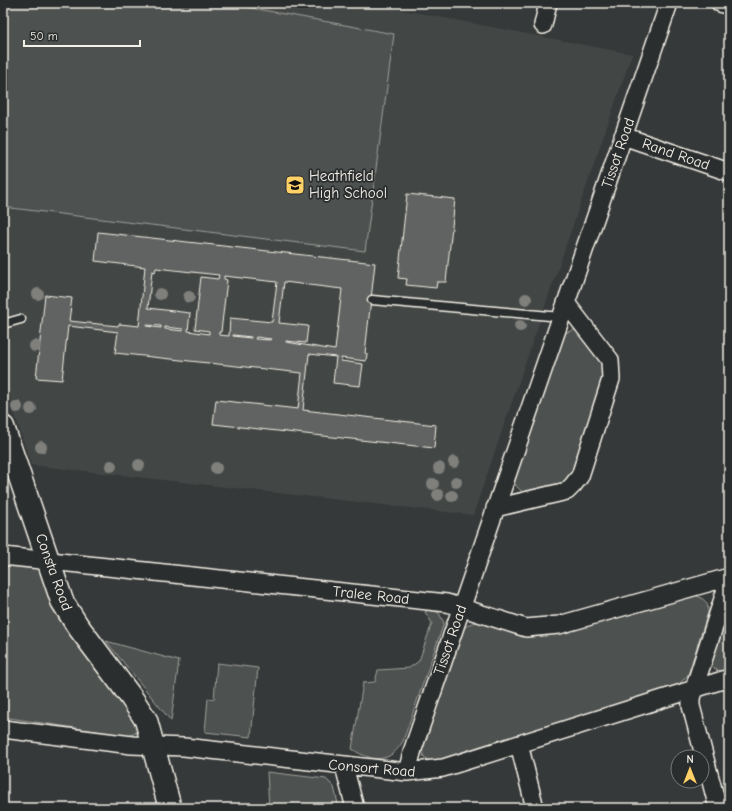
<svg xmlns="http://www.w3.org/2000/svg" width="732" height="811" viewBox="0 0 732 811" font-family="'Comic Neue',sans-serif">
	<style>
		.built { fill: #434645 }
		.green { fill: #4e514f; stroke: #a1a19c }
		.building { fill: #616362; stroke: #f4f1e8; fill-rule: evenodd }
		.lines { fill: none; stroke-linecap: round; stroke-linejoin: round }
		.lane-casing { stroke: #f4f1e8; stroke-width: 11 }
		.street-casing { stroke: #f4f1e8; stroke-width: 20 }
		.secondary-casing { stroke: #f4f1e8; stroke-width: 25 }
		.lane { stroke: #2a2d2e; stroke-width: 8 }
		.street { stroke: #2a2d2e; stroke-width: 17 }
		.secondary { stroke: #2a2d2e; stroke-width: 22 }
		.tree { fill: #7f7f7c }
		.labels { text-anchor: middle; stroke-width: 3.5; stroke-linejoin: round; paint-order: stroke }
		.street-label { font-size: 15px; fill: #f4f1e8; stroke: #2a2d2e }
		.poi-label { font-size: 15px; fill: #f4f1e8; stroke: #2a2d2e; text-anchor: start }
	</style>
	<rect width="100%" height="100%" fill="#363939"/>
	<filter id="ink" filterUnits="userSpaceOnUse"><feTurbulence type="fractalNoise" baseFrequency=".025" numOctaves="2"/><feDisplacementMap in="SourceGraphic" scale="8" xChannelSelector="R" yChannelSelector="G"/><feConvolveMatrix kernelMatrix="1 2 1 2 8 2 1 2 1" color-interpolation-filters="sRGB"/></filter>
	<g filter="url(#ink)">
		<path class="built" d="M3,3h363l266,51 -159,461 -442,-50 -28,-87z"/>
		<path class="green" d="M3,3h221l170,31 -29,217 -362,-44z
			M573,330l6,1 21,25 4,19 -34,102 -7,6 -40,9c-7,-5 -9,-8 -10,-17l47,-140z
			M3,564l32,4 5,2 97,154 -1,9 -8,3 -125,-19z
			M694,595c9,2 15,8 14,17l-20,63 -10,10 -233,75 -13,2 -8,-5 -3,-10 41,-117c4,-4 8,-7 14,-8 15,-2 44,15 64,14z
			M729,602v67c-8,3 -15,2 -19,-6z
			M430,609l9,4 5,10 -41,118c-13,23 -31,21 -51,8l11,-66 12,-1 3,-12 31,-2 10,-7 13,-38 -7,-11z
			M106,641l73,20 -8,60z
			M217,663l41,5 -7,69 -46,-5 3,-34 6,1z
			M267,772l59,7 8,8 5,21h-70z"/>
		<path class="building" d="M407,194l48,5 -9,83h-9l-1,6 -30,-3 1,-6 -9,-1z
			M98,232l277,31 -10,90 2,1 -1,7 -25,-3v3l22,3 -3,22 -27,-3 3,-26 -27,-3 -6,56 133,15 -2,23 -221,-24 3,-24 82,9 4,-36 -187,-20 3,-21 -50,-6 -6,54 -26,-2 9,-83 27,3 -3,23 49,5 1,-2 20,2 6,-59 -50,-6zM156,268l63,7 -1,4 -17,-2 -6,52 14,2v3l-21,-3 2,-18 -42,-5 4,-37 3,1zM224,276l53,6 -5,40 -42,-4 -1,18 -10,-1v-3h2l6,-52 -3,-1zM284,282l58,7 -7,61 -49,-8v-1l20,2 2,-17 -29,-3zM146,325l15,1v2l-15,-2zM165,327l18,2v2l-18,-2zM233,335l18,2v1l-18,-2zM256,337l15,2 -1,1 -15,-1z"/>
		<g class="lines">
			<defs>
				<path id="lane" d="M372,300l189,17
					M3,324l18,-5"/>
				<path id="street" d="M720,3l9,3
					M543,25l5,-22
					M623,136l106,36
					M495,508l72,-17 6,-6 7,-9 31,-97 -1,-19 -44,-57
					M3,556l444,47 79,25 33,-3 170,-48
					M3,729l129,16 52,2 223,25 36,-4 286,-90
					M519,744l16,64
					M344,766l11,42
					M407,772l6,-23 256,-746
					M718,808l-27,-102v-8l38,-118"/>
				<path id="secondary" d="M3,427l59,174 15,24 54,72 15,23 24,88"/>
			</defs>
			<use href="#lane" class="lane-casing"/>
			<use href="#street" class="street-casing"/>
			<use href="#secondary" class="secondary-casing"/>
			<use href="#lane" class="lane"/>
			<use href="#street" class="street"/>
			<use href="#secondary" class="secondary"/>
		</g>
		<g class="tree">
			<circle cx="38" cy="294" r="6"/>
			<circle cx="160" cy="294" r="6"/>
			<circle cx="189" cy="297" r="6"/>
			<circle cx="526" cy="299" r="6"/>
			<circle cx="520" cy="326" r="6"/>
			<circle cx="35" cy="346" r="6"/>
			<circle cx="17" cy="407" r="6"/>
			<circle cx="31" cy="409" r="6"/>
			<circle cx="41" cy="447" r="6"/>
			<circle cx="454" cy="462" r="6"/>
			<circle cx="139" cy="465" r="6"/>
			<circle cx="111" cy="466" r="6"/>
			<circle cx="216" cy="468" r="6"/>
			<circle cx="439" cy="468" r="6"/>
			<circle cx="456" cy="482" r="6"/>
			<circle cx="433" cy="484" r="6"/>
			<circle cx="438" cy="495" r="6"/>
			<circle cx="452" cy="496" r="6"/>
		</g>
	</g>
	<defs>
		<symbol id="school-square" viewBox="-11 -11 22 22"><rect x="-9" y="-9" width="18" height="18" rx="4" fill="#ffd166" stroke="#2a2d2e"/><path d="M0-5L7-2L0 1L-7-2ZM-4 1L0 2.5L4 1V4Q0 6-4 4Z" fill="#111"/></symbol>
	</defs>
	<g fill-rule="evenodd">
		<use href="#school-square" x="284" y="174" width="22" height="22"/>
	</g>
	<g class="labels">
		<g class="street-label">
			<text transform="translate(618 153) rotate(-71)" y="5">Tissot Road</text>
			<text transform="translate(676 154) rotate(19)" y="5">Rand Road</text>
			<text transform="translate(54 572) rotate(70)" y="5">Consta Road</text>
			<text transform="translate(371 595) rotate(6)" y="5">Tralee Road</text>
			<text transform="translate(450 640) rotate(-71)" y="5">Tissot Road</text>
			<text transform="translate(372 768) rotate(5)" y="5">Consort Road</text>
		</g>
		<g class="poi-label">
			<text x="309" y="181">Heathfield<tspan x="309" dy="17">High School</tspan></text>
		</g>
	</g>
	<rect width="732" height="811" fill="none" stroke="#2a2d2e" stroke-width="16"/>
	<rect x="8" y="8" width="716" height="795" fill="none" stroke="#f4f1e8" stroke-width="1.5" filter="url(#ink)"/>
	<g transform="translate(690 769)"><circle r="19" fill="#2a2d2e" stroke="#7b7b78"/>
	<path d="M0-3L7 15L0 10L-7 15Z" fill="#ffd166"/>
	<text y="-6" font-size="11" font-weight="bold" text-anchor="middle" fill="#f4f1e8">N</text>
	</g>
	<path d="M24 40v6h116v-6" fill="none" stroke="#f4f1e8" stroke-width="2"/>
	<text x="30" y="40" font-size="12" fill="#f4f1e8" stroke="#2a2d2e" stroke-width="3" paint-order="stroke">50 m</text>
</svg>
